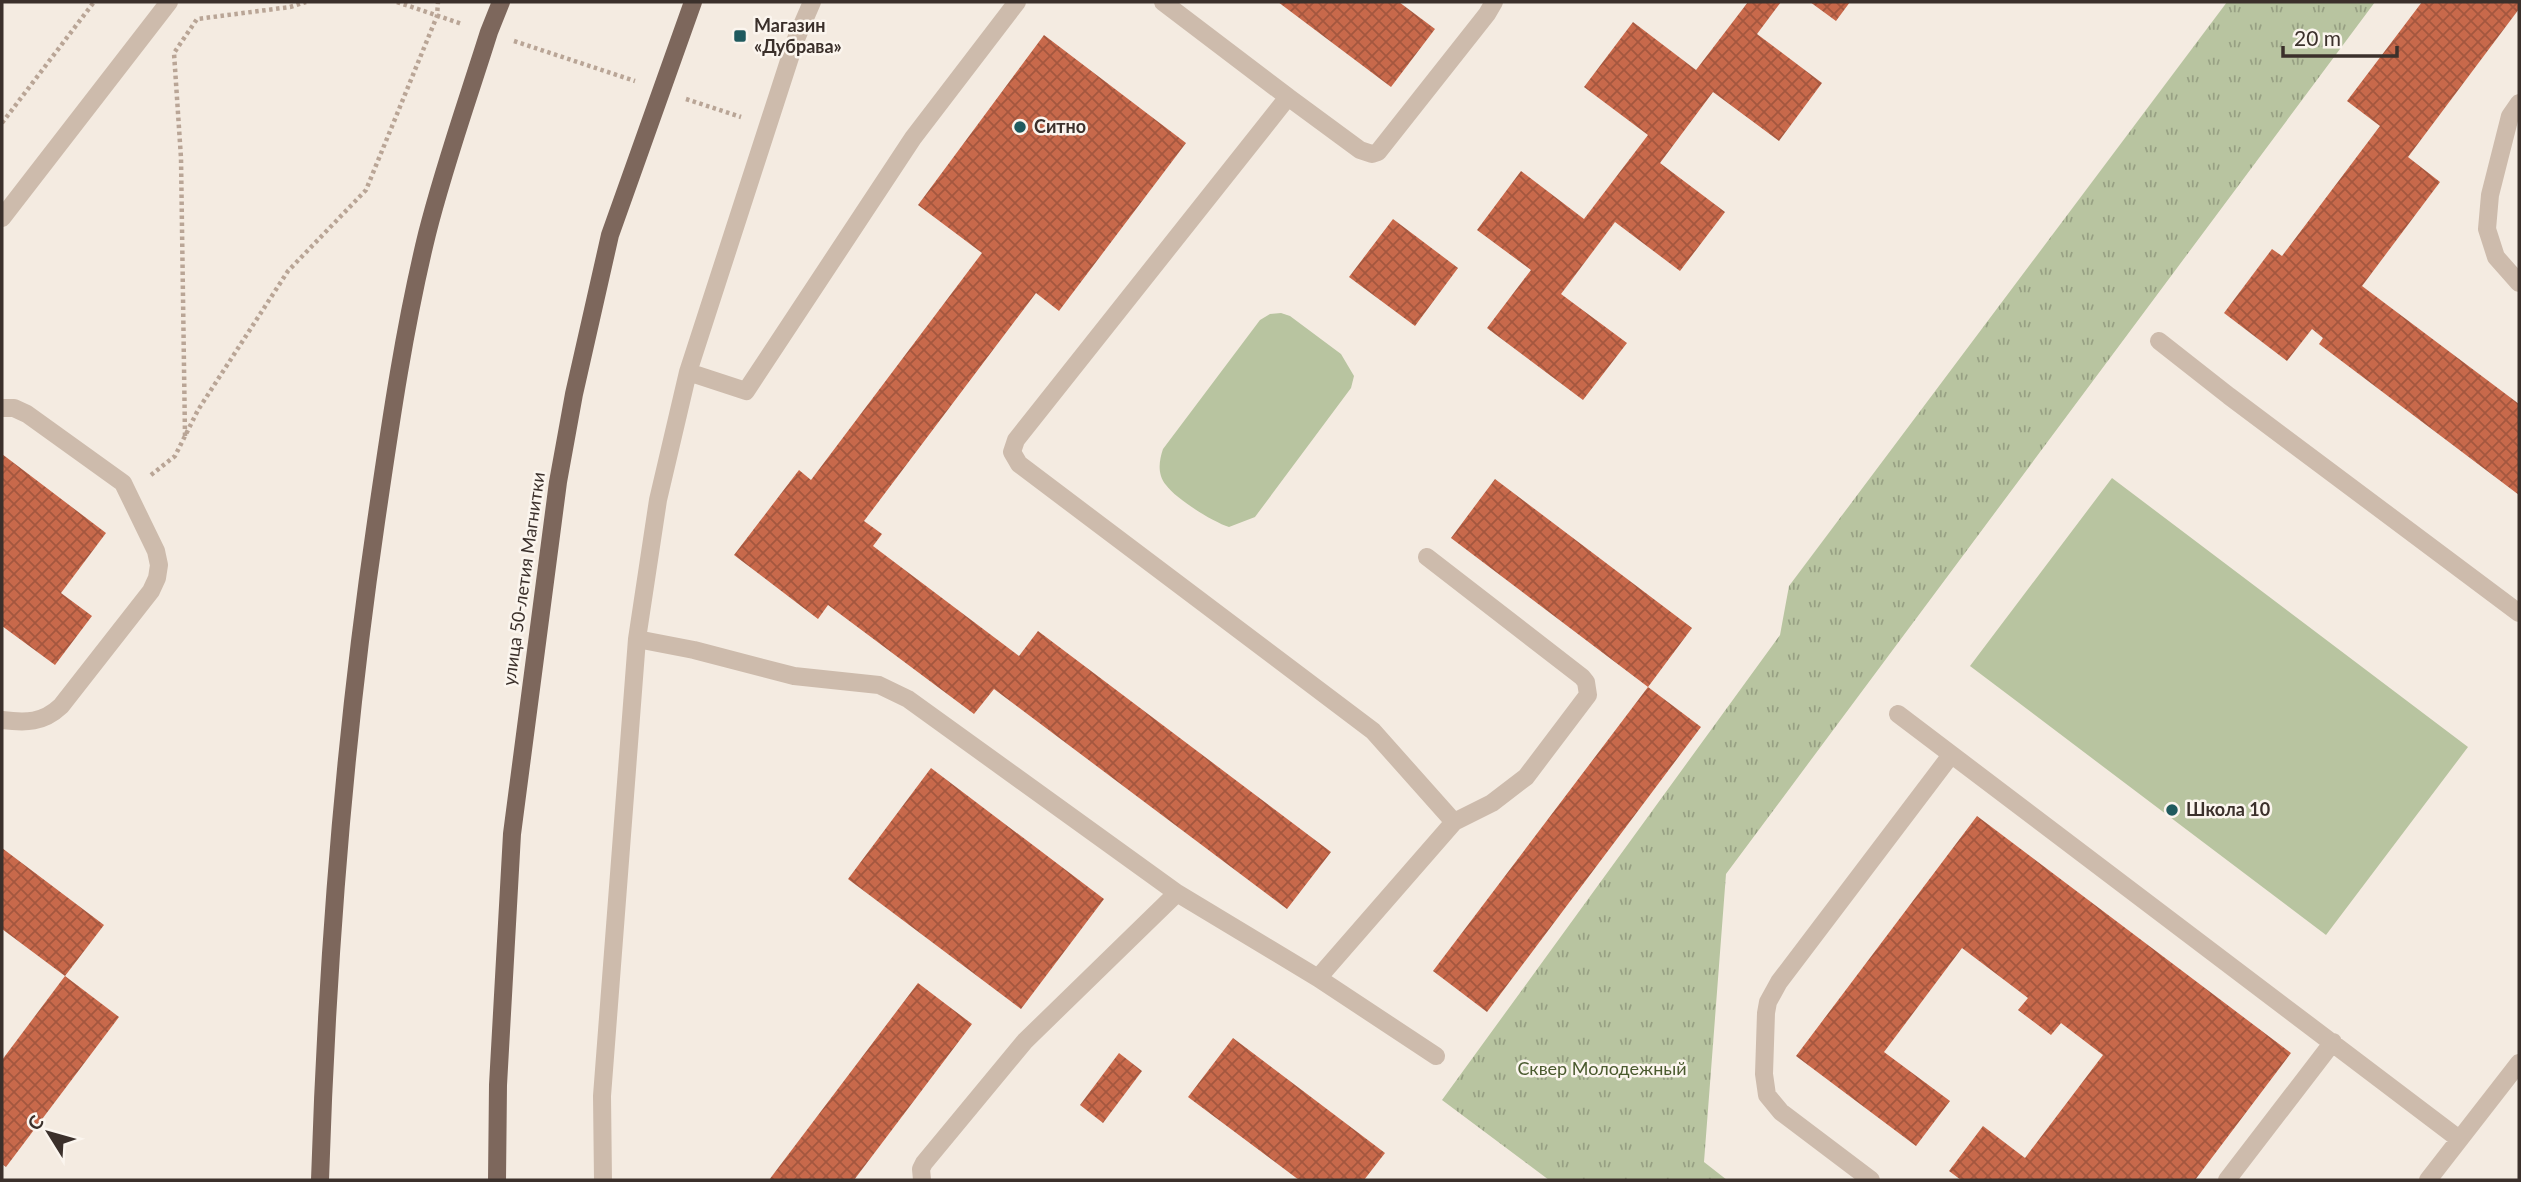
<svg xmlns="http://www.w3.org/2000/svg" width="2521" height="1182" viewBox="0 0 2521 1182" font-family="Lato,sans-serif">
	<style>
		.green { fill: #b8c4a0 }
		.park { fill: url(#park-tufts) }
		.building { fill: url(#building-cross-hatch) }
		.lines { fill: none; stroke-linecap: round; stroke-linejoin: round }
		.path { stroke: #b9a596; stroke-width: 4.5; stroke-dasharray: 3.5 3.5; stroke-linecap: butt }
		.lane { stroke: #cdbbac; stroke-width: 18 }
		.primary { stroke: #7d675c; stroke-width: 18 }
		.poi-dot { fill: #1f5a5e; stroke: #fbf5ee; stroke-width: 2.5 }
		.labels { text-anchor: middle; stroke-width: 5; stroke-linejoin: round; paint-order: stroke }
		.poi-label { font-size: 18px; font-weight: bold; fill: #3b302b; stroke: #fbf5ee; text-anchor: start }
		.street-label { font-size: 18px; fill: #3b302b; stroke: #fbf5ee }
		.park-label { font-size: 18px; fill: #4a5a2e; stroke: #fbf5ee }
	</style>
	<defs>
		<pattern id="park-tufts" width="24" height="20" patternUnits="userSpaceOnUse" patternTransform="scale(1.75)"><rect width="24" height="20" fill="#b8c4a0"/><path d="M3 7l-1-3M5 7V3M7 7l1-3M15 17l-1-3M17 17v-4M19 17l1-3" fill="none" stroke="#97a083"/></pattern>
		<pattern id="building-cross-hatch" width="8" height="8" patternUnits="userSpaceOnUse" patternTransform="scale(1.75)"><rect width="8" height="8" fill="#c8694b"/><path d="M0 0l8 8M0 8l8-8" fill="none" stroke="#a4573f"/></pattern>
	</defs>
	<rect width="100%" height="100%" fill="#f4ebe1"/>
	<path class="green" d="M1281,313l9,3 51,38 13,22 -3,12 -96,129 -26,10c-16,-5 -53,-28 -63,-42 -9,-11 -7,-24 -3,-36l97,-129 10,-6z
		M2112,478l356,269 -142,188 -356,-269z"/>
	<path class="park" d="M2227,2h148l-649,872 -22,288 23,18h-178l-107,-80 338,-465 9,-49z"/>
	<path class="building" d="M1278,2h121l36,27 -44,58z
		M1748,2h33l-24,32 65,49 -43,58 -66,-49 -53,71 65,49 -45,59 -65,-49 -54,72 66,49 -44,57 -96,-72 44,-58 -54,-40 44,-59 63,48 64,-84 -64,-48 49,-65 63,48z
		M1810,2h40l-14,19z
		M2422,2h97v7l-111,148 32,25 -78,104 157,118v91l-200,-151 4,-6 -11,-9 -25,32 -63,-48 48,-64 10,7 98,-130 -33,-25z
		M1044,35l142,108 -127,168 -23,-18 -172,228 18,13 -9,12 146,110 19,-25 293,221 -44,57 -293,-220 -20,25 -146,-109 -10,14 -84,-64 65,-85 12,10 171,-227 -64,-48z
		M1393,219l65,49 -43,58 -66,-49z
		M2,454l104,79 -45,60 31,23 -37,49 -53,-39z
		M1495,479l197,149 -44,59 -197,-149z
		M1648,687l53,40 -214,285 -54,-41z
		M931,768l173,131 -83,110 -173,-130z
		M1977,816l314,237 -96,127h-234l-12,-9 34,-45 42,32 78,-103 -42,-32 -10,12 -33,-25 10,-12 -66,-50 -78,104 66,49 -34,45 -120,-90z
		M2,848l102,77 -39,51 -63,-47z
		M65,976l54,41 -113,150 -4,-3v-104z
		M918,983l54,41 -118,156h-85z
		M1233,1038l152,115 -21,27h-65l-111,-83z
		M1119,1053l23,18 -39,52 -23,-18z"/>
	<g class="lines">
		<path class="path" d="M397,2l65,22
			M514,41l121,40
			M686,99l55,18
			M2,123l92,-121
			M185,436l-4,-278 -7,-105 23,-34 93,-12 16,-5
			M151,475l24,-19 23,-46 90,-139 78,-81 71,-174 1,-14"/>
		<path class="lane" d="M1163,2l125,95
			M2519,103l-9,13 -20,79 -3,34 9,28 23,26
			M2,218l167,-216
			M2159,341l70,55 290,217
			M688,372l58,19 167,-253 104,-136
			M2,408h12l13,6 96,69 33,68 3,14 -2,13 -6,13 -90,115c-18,17 -35,17 -59,14
			M637,639l57,11 100,26 85,9 29,14 269,194
			M1898,714l561,425
			M1454,822l-81,-91 -354,-267 -7,-12 4,-12 272,-343 72,53 12,4 6,-2 109,-138 7,-12
			M1318,978l136,-156 38,-19 34,-26 62,-82 -2,-13 -4,-5 -155,-120
			M603,1180l-1,-84 35,-457 21,-139 30,-128 108,-333 16,-37
			M922,1180l-1,-11 3,-6 101,-122 152,-148 141,85 118,78
			M1871,1180l-90,-68 -14,-17 -3,-21 2,-61 2,-11 11,-20 172,-227
			M2227,1180l106,-138
			M2428,1180l91,-117"/>
		<path class="primary" d="M320,1180c7,-220 24,-440 56,-658 14,-96 28,-194 51,-288 17,-68 41,-135 62,-202l12,-30
			M497,1180l1,-95 14,-251 46,-352 16,-88 36,-159 83,-233"/>
	</g>
	<g class="poi-dot">
		<rect x="733" y="29" width="14" height="14" rx="3.5"/>
		<circle cx="1020" cy="127" r="7"/>
		<circle cx="2172" cy="810" r="7"/>
	</g>
	<g class="labels">
		<g class="poi-label">
			<text x="754" y="32">Магазин<tspan x="754" dy="21">«Дубрава»</tspan></text>
			<text x="1034" y="133">Ситно</text>
			<text x="2186" y="816">Школа 10</text>
		</g>
		<g class="street-label">
			<text transform="translate(524 579) rotate(-82)" y="6">улица 50-летия Магнитки</text>
		</g>
		<g class="park-label">
			<text x="1602" y="1075">Сквер Молодежный</text>
		</g>
	</g>
	<rect width="2521" height="1182" fill="none" stroke="#3b302b" stroke-width="7"/>
	<g transform="translate(49 1133) rotate(307)" stroke="#fbf5ee" stroke-width="5" paint-order="stroke">
	<path d="M0-5L12 26L0 18L-12 26Z" fill="#3b302b"/>
	<text y="-10" font-size="19" font-weight="bold" text-anchor="middle" fill="#3b302b">С</text>
	</g>
	<path d="M2283 46v10h114v-10" fill="none" stroke="#3b302b" stroke-width="3.5"/>
	<text x="2294" y="46" font-size="21" fill="#3b302b" stroke="#fbf5ee" stroke-width="5" paint-order="stroke">20 m</text>
</svg>
